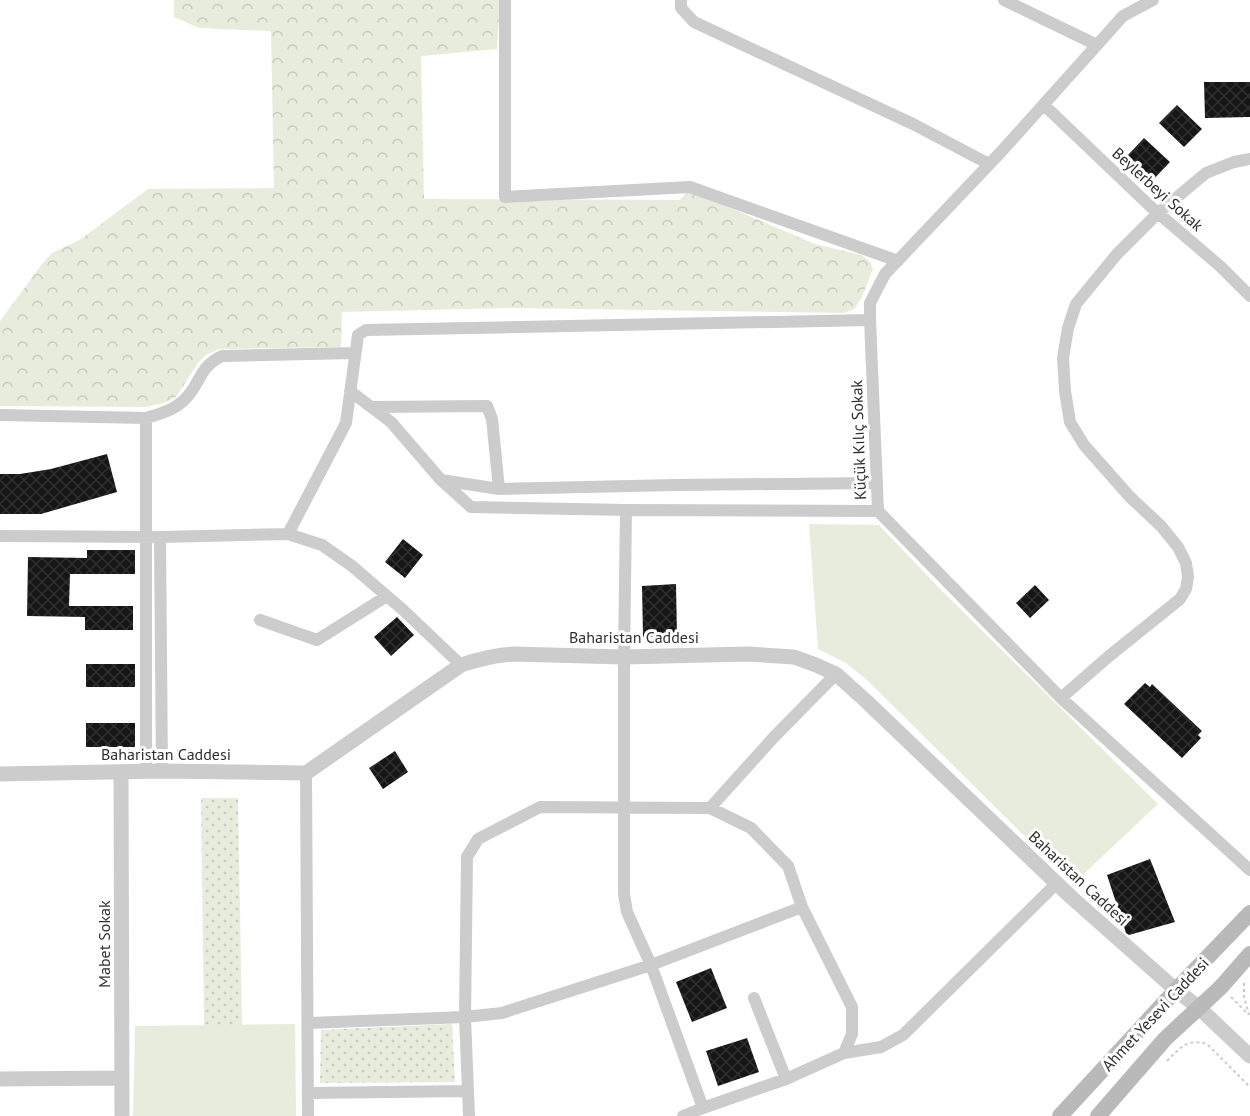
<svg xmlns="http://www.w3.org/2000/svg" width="1250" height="1116" viewBox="0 0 1250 1116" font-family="'PT Sans',sans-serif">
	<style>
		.grass { fill: url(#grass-dots) }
		.forest { fill: url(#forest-crowns) }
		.green { fill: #e7ecdd }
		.building { fill: url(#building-cross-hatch) }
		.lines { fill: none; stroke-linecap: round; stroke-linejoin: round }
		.path { stroke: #ccc; stroke-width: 2; stroke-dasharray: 3 3; stroke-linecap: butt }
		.minor { stroke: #ccc; stroke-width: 12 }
		.tertiary { stroke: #ccc; stroke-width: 15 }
		.secondary { stroke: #b9b9b9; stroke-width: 16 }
		.labels { text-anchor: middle; stroke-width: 6; stroke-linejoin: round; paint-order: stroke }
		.street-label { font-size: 16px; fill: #2f2f2f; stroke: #fff }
	</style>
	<defs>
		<pattern id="grass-dots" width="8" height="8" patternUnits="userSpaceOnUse" patternTransform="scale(1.5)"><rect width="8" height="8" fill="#e7ecdd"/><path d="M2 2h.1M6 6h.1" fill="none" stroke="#c6cbbe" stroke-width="1.8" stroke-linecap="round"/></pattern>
		<pattern id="forest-crowns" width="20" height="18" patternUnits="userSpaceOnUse" patternTransform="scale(1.5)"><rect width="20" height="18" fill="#e7ecdd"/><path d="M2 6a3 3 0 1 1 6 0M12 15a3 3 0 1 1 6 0" fill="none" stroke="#c6cbbe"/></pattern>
		<pattern id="building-cross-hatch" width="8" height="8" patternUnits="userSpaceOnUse" patternTransform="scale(1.5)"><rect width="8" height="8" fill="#161616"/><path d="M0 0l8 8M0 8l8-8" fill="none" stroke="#303030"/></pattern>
	</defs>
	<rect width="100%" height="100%" fill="#fff"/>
	<path class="grass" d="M201,798h37l4,227h-38z
		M452,1024l3,58 -135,1 1,-53z"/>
	<path class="forest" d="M174,0h326l-3,49 -76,7 3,143 256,1 7,-8 22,7 106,45 46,11 9,7 3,7 -12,30 -7,10 -10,4 -333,-5 -169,4 -1,35 -122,2 -13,6 -8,8 -22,34 -12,6 -18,4 -146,-1v-85l42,-57 10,-11 29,-14 67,-50 126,-1 -3,-157 -72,-3 -25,-11z"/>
	<path class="green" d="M809,524l70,1 64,67 215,212 -85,80 -206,-204 -21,-17 -28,-14z
		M295,1024l1,92h-163l2,-90z"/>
	<path class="building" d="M1204,82h46v35l-45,1z
		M1177,105l25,24 -18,18 -25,-24z
		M1144,138l26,24 -17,18 -26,-24z
		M107,454l10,38 -76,22h-41v-40h20l31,-5z
		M403,539l20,16 -18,23 -20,-16z
		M87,550h48v24h-65l-1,32h64v24h-48v-13l-58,-1 1,-59 59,1z
		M676,584l1,52 -34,1 -1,-51z
		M1035,585l14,15 -19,18 -14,-15z
		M397,617l17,18 -23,21 -17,-19z
		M86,664h49v23h-49z
		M1145,683l5,4 2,-3 50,47 -4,4 3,3 -19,20 -58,-54z
		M86,723h49v24h-49z
		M395,751l13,21 -25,17 -14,-21z
		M1150,859l25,63 -46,13 -3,-2 -19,-58z
		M711,968l16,40 -35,14 -16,-40z
		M747,1038l12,34 -41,14 -12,-35z"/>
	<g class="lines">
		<path class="path" d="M1244,983v14l5,18
			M1231,997l17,17
			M1167,1061c13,-13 20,-23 40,-17l43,43"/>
		<path class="minor" d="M505,0v197l185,-10 208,74
			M681,0v8l13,14 219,102 76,40
			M1004,0l93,45
			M1153,0l-30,16 -123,137 -115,121 -15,29v17l8,191 183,187 189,172
			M1044,105l107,102 70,60 29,29
			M350,391l41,31 50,58 30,27 155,3 252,1
			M372,407l115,-1 5,13 7,70
			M0,415l146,3c18,-5 34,-10 45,-26 11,-16 12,-27 31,-36l132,-3
			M441,480l58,9 176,-4 202,-2
			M288,534l34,11 30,21 50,43 59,56
			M0,536l160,1 128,-3 58,-111 12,-88 8,-5 504,-10
			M160,537l2,234
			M260,620l57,20 70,-44
			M1061,698l47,-41 72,-58 6,-10 2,-12 -2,-14 -8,-16 -17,-21 -31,-29 -46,-52 -14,-23 -5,-31 -2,-33 5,-30 8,-24 41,-50 41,-41 48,-40 28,-11 16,-3
			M146,771v-353
			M306,773l2,343
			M710,808l64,-71 62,-63
			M754,998l32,81
			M309,1023l156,-6 2,-160 11,-18 62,-32 170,1 41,20 37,38 14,41
			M844,1053l37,-6 22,-12 154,-152
			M308,1093l159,-2
			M469,1116l-4,-99 37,-4 149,-48 151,-58 50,100v27l-8,19 -58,26 -83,29 -52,-143 -24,-53 -3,-18v-237l2,-147
			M683,1116l20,-8"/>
		<path class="tertiary" d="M121,772l1,344
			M0,774l162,-3 144,2 155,-108c18,-6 33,-10 52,-11l111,3 124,-3 46,3 22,8 20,9 30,27 205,196 105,93 22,17 52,49
			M0,1079l122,-1"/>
		<path class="secondary" d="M1060,1116l116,-126 74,-77
			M1098,1116l67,-77 56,-52 29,-33"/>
	</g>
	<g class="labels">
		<g class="street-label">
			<text transform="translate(1158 189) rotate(42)" y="6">Beylerbeyi Sokak</text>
			<text transform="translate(858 440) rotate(-92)" y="6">Küçük Kılıç Sokak</text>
			<text x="634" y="643">Baharistan Caddesi</text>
			<text x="166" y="760">Baharistan Caddesi</text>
			<text transform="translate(1079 878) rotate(43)" y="6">Baharistan Caddesi</text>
			<text transform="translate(104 944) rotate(-90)" y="6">Mabet Sokak</text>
			<text transform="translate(1155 1014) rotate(-47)" y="6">Ahmet Yesevi Caddesi</text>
		</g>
	</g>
</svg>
